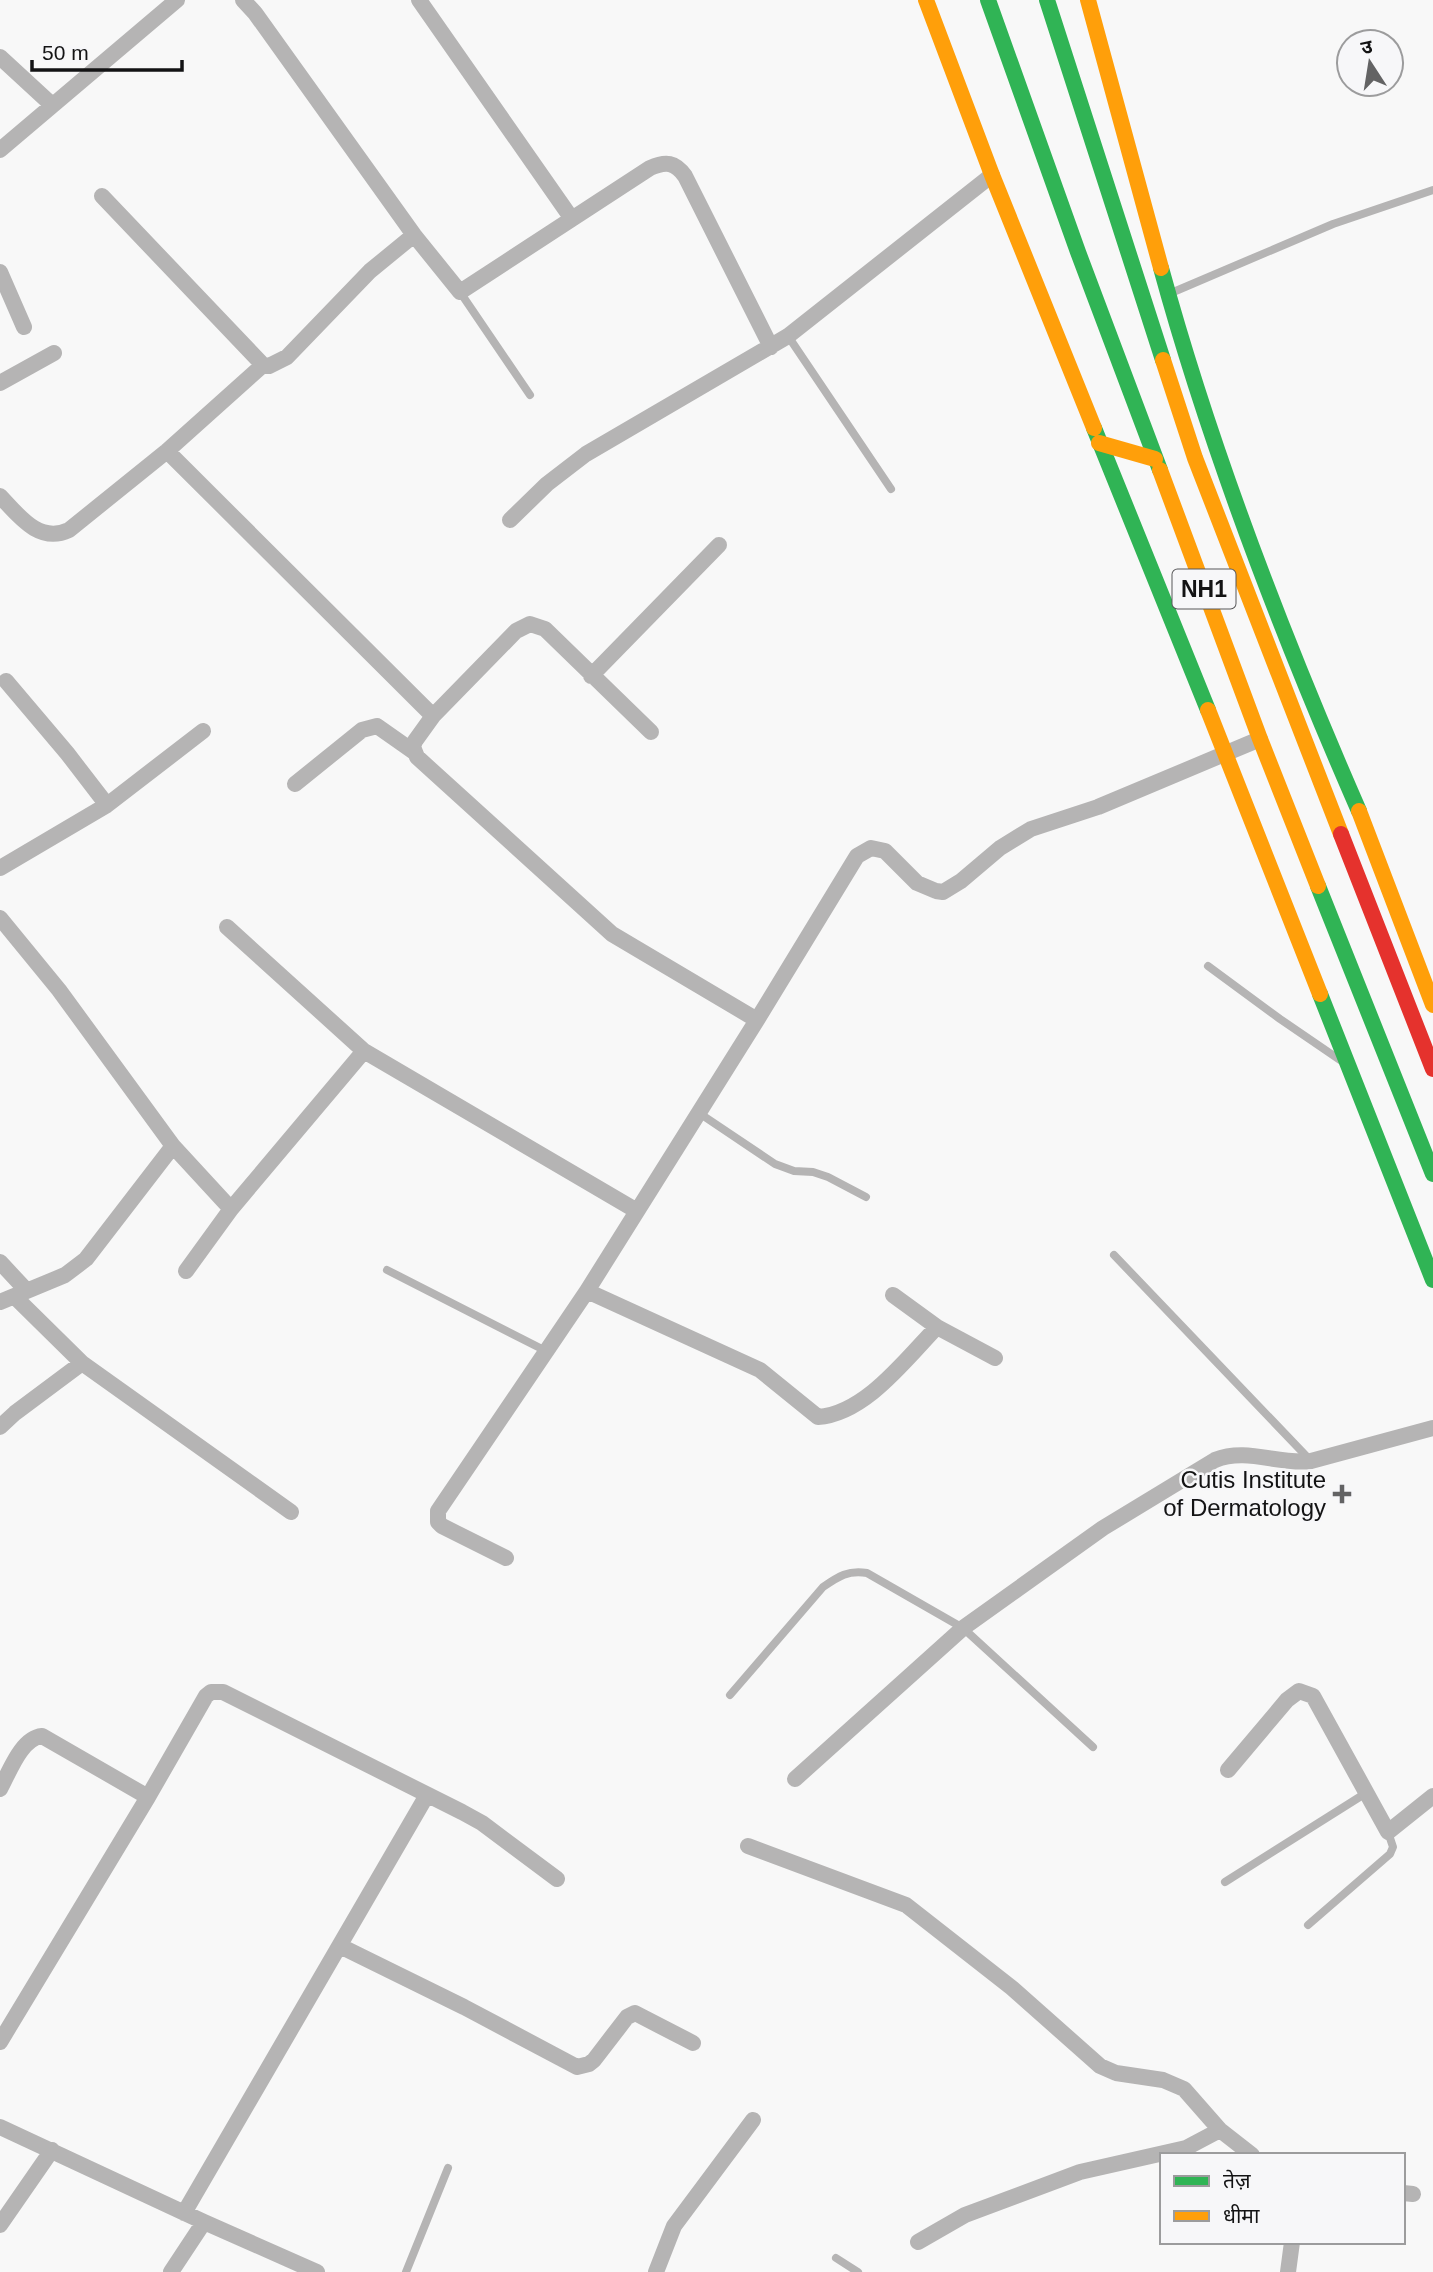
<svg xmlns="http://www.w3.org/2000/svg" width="1433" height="2272" viewBox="0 0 1433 2272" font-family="Arial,'Noto Sans Devanagari',sans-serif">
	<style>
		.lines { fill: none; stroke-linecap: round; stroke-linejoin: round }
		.lane { stroke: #b5b4b4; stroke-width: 8 }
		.street { stroke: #b5b4b4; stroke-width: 16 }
		.fast { stroke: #30b455; stroke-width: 16 }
		.slow { stroke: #ff9f0a; stroke-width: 16 }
		.jam { stroke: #e5322d; stroke-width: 16 }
		.poi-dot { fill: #636364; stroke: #f7f7f9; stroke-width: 2.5 }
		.labels { text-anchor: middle; stroke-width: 5; stroke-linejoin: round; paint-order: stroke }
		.shield { fill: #f7f7f9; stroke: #575759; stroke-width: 2 }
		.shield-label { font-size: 23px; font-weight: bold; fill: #131314 }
		.poi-label { font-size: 24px; fill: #131314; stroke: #f7f7f9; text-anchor: end }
	</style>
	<rect width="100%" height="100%" fill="#f8f8f8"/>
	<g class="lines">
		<path class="lane" d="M460,292l70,103
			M1171,293l162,-69 100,-34
			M788,336l103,153
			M1208,966l72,53 60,41
			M699,1113l76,51 19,7 19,1 15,5 38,20
			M1114,1255l197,206
			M387,1270l159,81
			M730,1695l93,-108c16,-11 25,-17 44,-14l96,55 130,119
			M1225,1882l141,-89
			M1308,1925l82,-71 3,-7 -5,-15
			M836,2258l22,14
			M406,2272l42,-104"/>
		<path class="street" d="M243,0l12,13 159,222 46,57 190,-124c16,-7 25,-6 35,8l86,171
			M419,0l153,219
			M0,57l51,47
			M0,150l177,-150
			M102,196l161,169 6,1 18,-9 83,-86 44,-36
			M0,272l24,55
			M0,383l54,-30
			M167,451l266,265
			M0,496c19,20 39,48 69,34l98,-79 96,-86
			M510,520l37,-36 39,-30 202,-118 204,-161
			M591,676l128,-131
			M6,681l61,72 40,52
			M651,732l-106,-103 -15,-5 -14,7 -83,85 -18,25 -2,6 4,10 195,177 145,86
			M295,784l67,-54 15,-4 37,26
			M0,868l107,-63 96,-74
			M0,918l59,72 114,156 58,63
			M227,927l137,124 273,160
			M0,1262l27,29
			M186,1271l45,-62 133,-158
			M587,1291l173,79 58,47c47,-3 88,-58 119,-90
			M893,1295l44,32 58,31
			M15,1297l67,66 209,149
			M0,1302l65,-27 21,-16 87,-113
			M0,1427l15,-14 67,-50
			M506,1558l-64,-32 -4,-4v-11l149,-220 170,-271 100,-164 14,-8 14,3 32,32 19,8 7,1 18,-11 39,-33 31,-19 67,-22 162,-68
			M1228,1770l59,-70 12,-9 14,5 75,136 45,-36
			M795,1779l168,-151 140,-100 112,-68c32,-13 63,5 96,1l122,-33
			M0,1789c9,-16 21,-51 42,-53l106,61
			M748,1846l158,59 106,83 88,78 16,7 47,7 21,9 36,41 32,25
			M340,1946l124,61 113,60 12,-3 5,-4 33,-43 8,-4 58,30
			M0,2042l148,-245 58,-101 5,-4h12l239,120 20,11 75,56
			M0,2127l204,95 113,50
			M1403,2193l10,1
			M184,2213l243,-418
			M0,2225l52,-75
			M918,2242l47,-27 115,-43 106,-24 34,-18
			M171,2272l33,-50
			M656,2272l18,-46 79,-106
			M1288,2272l4,-30"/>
		<path class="fast" d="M988,0l90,252 82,218
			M1047,0l116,360
			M1161,268c51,186 121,367 198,543
			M1094,428l114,282
			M1318,886l115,288
			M1320,994l113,286"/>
		<path class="slow" d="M926,0l66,175 102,253
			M1088,0l73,268
			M1163,360l32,98 146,376
			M1099,443l56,16
			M1160,470l100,269 58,147
			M1208,710l112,284
			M1359,811l74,194"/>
		<path class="jam" d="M1341,834l92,235"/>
	</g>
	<path class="poi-dot" d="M1338.5 1483.5h7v7h7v7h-7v7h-7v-7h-7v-7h7z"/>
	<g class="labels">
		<rect class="shield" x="1172.5" y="569.5" width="63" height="39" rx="5"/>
		<g class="shield-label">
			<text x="1204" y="597">NH1</text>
		</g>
		<g class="poi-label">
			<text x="1326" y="1488">Cutis Institute<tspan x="1326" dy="28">of Dermatology</tspan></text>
		</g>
	</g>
	<rect x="1160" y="2153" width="245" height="91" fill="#f7f7f9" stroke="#9c9c9d" stroke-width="2"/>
	<rect x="1174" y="2176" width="35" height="10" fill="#30b455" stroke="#9c9c9d" stroke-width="2"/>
	<text x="1223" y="2188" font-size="21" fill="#131314">तेज़</text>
	<rect x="1174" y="2211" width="35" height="10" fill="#ff9f0a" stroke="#9c9c9d" stroke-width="2"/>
	<text x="1223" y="2223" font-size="21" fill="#131314">धीमा</text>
	<g transform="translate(1370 63) rotate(348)"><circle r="33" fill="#f7f7f9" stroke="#9c9c9d" stroke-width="2"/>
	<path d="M0-5L12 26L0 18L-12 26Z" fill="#636364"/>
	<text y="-10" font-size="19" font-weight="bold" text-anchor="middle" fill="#131314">उ</text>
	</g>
	<path d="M32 60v10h150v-10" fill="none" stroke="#131314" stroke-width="3.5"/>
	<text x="42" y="60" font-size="21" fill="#131314" stroke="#f7f7f9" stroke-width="5" paint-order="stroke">50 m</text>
</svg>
